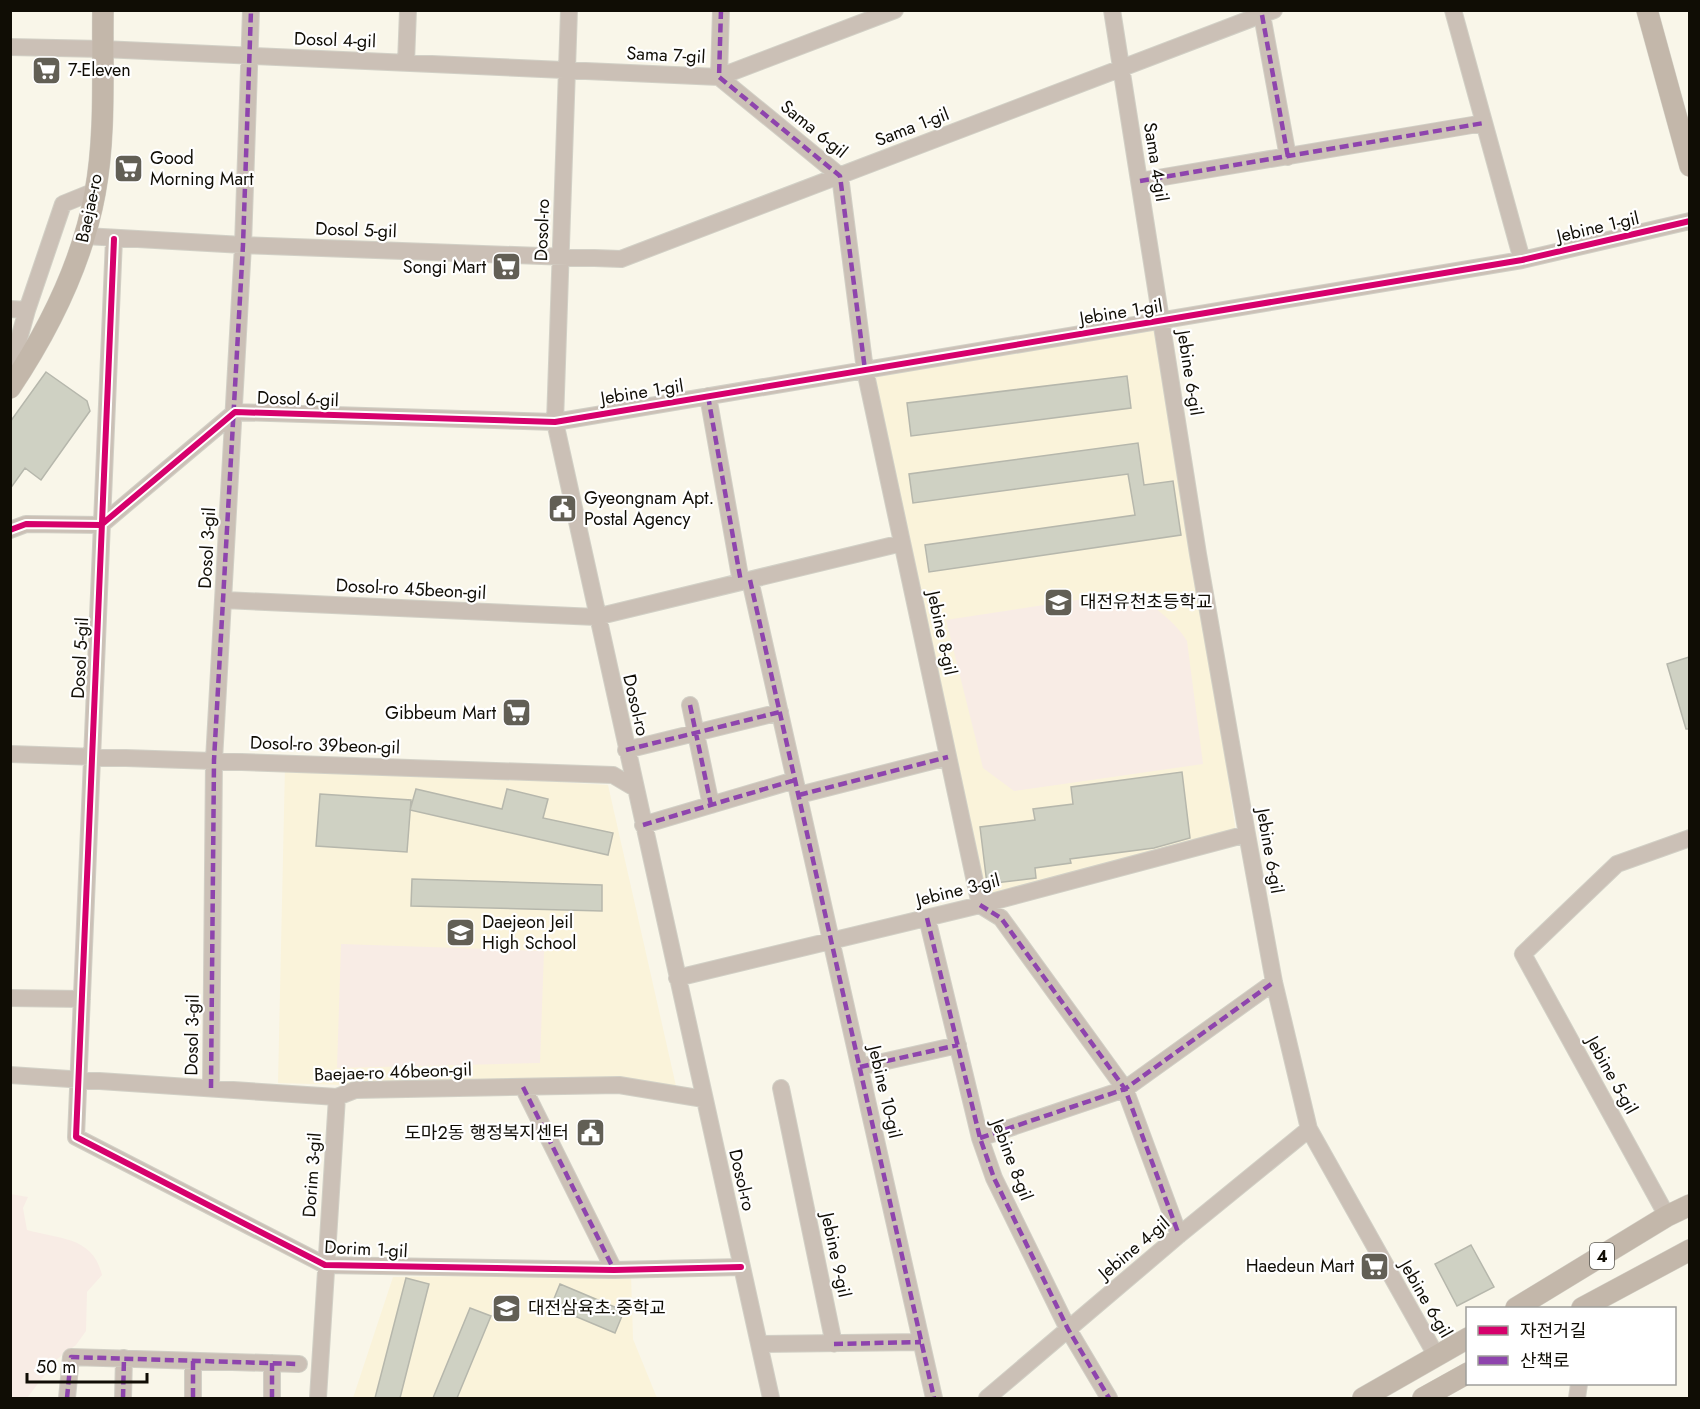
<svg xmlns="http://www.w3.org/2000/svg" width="1700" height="1409" viewBox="0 0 1700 1409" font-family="Jost,'Noto Sans KR',sans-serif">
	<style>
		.built { fill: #faf3da }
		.green { fill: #f8ece5 }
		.building { fill: #cfd1c3; stroke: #b6b7ac; stroke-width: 1.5 }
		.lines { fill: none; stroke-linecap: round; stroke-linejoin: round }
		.minor-casing { stroke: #d2d0c6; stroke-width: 18 }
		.major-casing { stroke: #d2d0c6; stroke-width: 22 }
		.minor { stroke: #cbc0b6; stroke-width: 16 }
		.major { stroke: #c3b7aa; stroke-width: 21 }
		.quiet { stroke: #8e44ad; stroke-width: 4.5; stroke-dasharray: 9 4.5; stroke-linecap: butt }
		.cycleway-casing { stroke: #fff; stroke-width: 10 }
		.cycleway { stroke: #d6006c; stroke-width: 6 }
		.labels { text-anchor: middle; stroke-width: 4.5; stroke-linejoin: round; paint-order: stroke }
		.shield { fill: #fff; stroke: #585650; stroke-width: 1.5 }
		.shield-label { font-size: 16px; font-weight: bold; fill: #100d05 }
		.street-label { font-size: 18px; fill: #100d05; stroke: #fff }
		.poi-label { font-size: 18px; fill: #100d05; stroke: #fff; text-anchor: start }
	</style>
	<rect width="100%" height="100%" fill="#f9f6e9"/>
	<path class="built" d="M1162,320l74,513 -257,65 -114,-528z
		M285,766l323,19 68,301 -50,-8 -113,12 -235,-7z
		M631,1274l2,65 24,59h-304l40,-121z"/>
	<path class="green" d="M1136,591c18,19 37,27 51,50l16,123 -189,27 -31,-23 -37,-148z
		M341,944l203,7 -4,112 -203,5z
		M10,1194l18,3 -5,11 4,22c31,9 66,6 75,45l-15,17 -1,39 -10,14 -20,15 -29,38h-16z"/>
	<path class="building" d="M46,372l41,29 3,10 -49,69 -16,-12 -15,21v-67z
		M1127,376l4,32 -220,28 -4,-33z
		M1138,443l6,42 29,-4 8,54 -252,37 -4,-27 210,-30 -7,-41 -215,29 -4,-29z
		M1689,657v72h-3l-19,-65z
		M1182,772l8,66 -36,10 -84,11 1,4 -36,5 1,10 -49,6 -7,-57 55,-7 -2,-11 40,-5 -2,-17z
		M416,789l86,20 5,-20 41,10 -5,19 70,15 -5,22 -198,-45z
		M320,794l91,6 -4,52 -91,-6z
		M412,879l190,6v26l-191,-5z
		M1471,1245l23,42 -37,19 -22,-42z
		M406,1278l23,6 -29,114h-25z
		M560,1284l64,27 -9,22 -64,-27z
		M470,1308l21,8 -34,82h-24z"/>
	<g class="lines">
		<defs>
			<path id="minor" d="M569,10l-14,412 216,976
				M721,10l-2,67 121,99 25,194 115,535 21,13 124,171 54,146
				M1112,10l86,544 49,280 27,148 35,147 128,228
				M1453,10l69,250
				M1262,15l26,142
				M10,47l92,2 617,28 176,-67
				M406,63l2,-53
				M1140,181l344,-58
				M85,236l158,9 378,14 653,-249
				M114,239l-38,898 249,128 289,5 127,-3
				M10,309l17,1
				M10,371l17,-61 36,-106 32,-13
				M708,396l33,186
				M10,530l16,-6 75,1 134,-113 320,10 967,-162 168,-39
				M750,580l184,818
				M224,600l372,17 306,-74
				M690,705l21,100
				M626,750l154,-38
				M10,754l603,21 22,13
				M799,795l149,-38
				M643,825l152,-45
				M927,918l53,220 14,40 74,151 41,69
				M677,978l303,-73 267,-71
				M10,998l72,1
				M860,1067l98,-22
				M10,1075l327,22 18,-7 264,-5 85,14
				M523,1087l91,183
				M211,1088l3,-328 29,-515 8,-235
				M781,1088l53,256
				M980,1138l145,-49 149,-107
				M1667,1216l-144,-262 94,-90 73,-26
				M759,1344l162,-2
				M193,1361v37
				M67,1398l4,-41 228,7
				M123,1398l1,-40
				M272,1398v-35
				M318,1398l19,-301
				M987,1398l192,-163 130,-106
				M1577,1398l2,-14"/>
			<path id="major" d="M1647,10l43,156
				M10,388c40,-60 72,-124 85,-195 11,-59 7,-123 8,-183
				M1516,1308l151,-92 23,-11
				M1582,1308l108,-58
				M1363,1398l105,-60
				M1423,1398l45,-25"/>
		</defs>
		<use href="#minor" class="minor-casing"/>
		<use href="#major" class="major-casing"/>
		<use href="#minor" class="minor"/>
		<use href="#major" class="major"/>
		<path class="quiet" d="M721,10l-2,67 121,99 25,194
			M1262,15l26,142
			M1140,181l344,-58
			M708,396l33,186
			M750,580l184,818
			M690,705l21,100
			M626,750l154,-38
			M799,795l149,-38
			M643,825l152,-45
			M980,905l21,13 124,171 54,146
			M927,918l53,220 14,40 74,151 41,69
			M860,1067l98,-22
			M523,1087l91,183
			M211,1088l3,-328 29,-515 8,-235
			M980,1138l145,-49 149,-107
			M834,1344l87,-2
			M193,1361v37
			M67,1398l4,-41 228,7
			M123,1398l1,-40
			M272,1398v-35"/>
		<defs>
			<path id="cycleway" d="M114,239l-38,898 249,128 289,5 127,-3
				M10,530l16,-6 75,1 134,-113 320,10 967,-162 168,-39"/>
		</defs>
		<use href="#cycleway" class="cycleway-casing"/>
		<use href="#cycleway" class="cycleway"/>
	</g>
	<defs>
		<symbol id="supermarket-square" viewBox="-11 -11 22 22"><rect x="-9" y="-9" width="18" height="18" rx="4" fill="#625f55" stroke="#fff"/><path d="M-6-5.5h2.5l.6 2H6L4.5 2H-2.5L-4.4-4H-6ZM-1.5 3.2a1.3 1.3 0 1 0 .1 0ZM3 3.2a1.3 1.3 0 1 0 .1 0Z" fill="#fff"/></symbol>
		<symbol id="civic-square" viewBox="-11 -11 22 22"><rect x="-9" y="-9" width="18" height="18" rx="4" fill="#625f55" stroke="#fff"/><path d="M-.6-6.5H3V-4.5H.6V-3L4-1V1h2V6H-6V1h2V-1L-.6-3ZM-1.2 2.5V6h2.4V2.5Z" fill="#fff"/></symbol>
		<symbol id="school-square" viewBox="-11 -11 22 22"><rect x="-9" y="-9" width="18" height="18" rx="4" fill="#625f55" stroke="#fff"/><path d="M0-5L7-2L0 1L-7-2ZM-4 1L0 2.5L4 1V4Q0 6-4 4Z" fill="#fff"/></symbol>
	</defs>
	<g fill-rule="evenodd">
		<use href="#supermarket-square" x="30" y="54" width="33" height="33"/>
		<use href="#supermarket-square" x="112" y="152" width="33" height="33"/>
		<use href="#supermarket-square" x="490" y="250" width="33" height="33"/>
		<use href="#civic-square" x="546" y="492" width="33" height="33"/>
		<use href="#school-square" x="1042" y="586" width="33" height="33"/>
		<use href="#supermarket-square" x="500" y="696" width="33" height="33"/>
		<use href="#school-square" x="444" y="916" width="33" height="33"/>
		<use href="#civic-square" x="574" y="1116" width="33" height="33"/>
		<use href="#supermarket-square" x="1358" y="1250" width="33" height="33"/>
		<use href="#school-square" x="490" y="1292" width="33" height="33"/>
	</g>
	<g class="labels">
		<rect class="shield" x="1590" y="1243" width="24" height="26" rx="4.5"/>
		<g class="shield-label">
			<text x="1602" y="1262">4</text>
		</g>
		<g class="street-label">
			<text transform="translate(335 40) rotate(2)" y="6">Dosol 4-gil</text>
			<text transform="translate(666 55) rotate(3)" y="6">Sama 7-gil</text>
			<text transform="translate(912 127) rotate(-21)" y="6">Sama 1-gil</text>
			<text transform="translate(814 129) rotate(39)" y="6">Sama 6-gil</text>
			<text transform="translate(1156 162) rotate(81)" y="6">Sama 4-gil</text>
			<text transform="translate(89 208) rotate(-78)" y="6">Baejae-ro</text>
			<text transform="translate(1598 227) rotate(-13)" y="6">Jebine 1-gil</text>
			<text transform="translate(356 230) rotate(2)" y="6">Dosol 5-gil</text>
			<text transform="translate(542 230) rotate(-88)" y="6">Dosol-ro</text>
			<text transform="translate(1121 312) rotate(-9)" y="6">Jebine 1-gil</text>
			<text transform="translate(1190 373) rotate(81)" y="6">Jebine 6-gil</text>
			<text transform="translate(642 392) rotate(-9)" y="6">Jebine 1-gil</text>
			<text transform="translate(298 399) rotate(2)" y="6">Dosol 6-gil</text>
			<text transform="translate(207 548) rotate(-87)" y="6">Dosol 3-gil</text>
			<text transform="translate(411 589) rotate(3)" y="6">Dosol-ro 45beon-gil</text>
			<text transform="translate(942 633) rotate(78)" y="6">Jebine 8-gil</text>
			<text transform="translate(80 658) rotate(-87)" y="6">Dosol 5-gil</text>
			<text transform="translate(636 705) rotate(77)" y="6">Dosol-ro</text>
			<text transform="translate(325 745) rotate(2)" y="6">Dosol-ro 39beon-gil</text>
			<text transform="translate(1270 851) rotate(80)" y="6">Jebine 6-gil</text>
			<text transform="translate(958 890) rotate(-14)" y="6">Jebine 3-gil</text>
			<text transform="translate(192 1035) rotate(-89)" y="6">Dosol 3-gil</text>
			<text transform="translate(393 1072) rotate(-2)" y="6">Baejae-ro 46beon-gil</text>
			<text transform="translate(1612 1075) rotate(61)" y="6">Jebine 5-gil</text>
			<text transform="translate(885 1092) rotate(77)" y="6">Jebine 10-gil</text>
			<text transform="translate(1012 1160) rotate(69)" y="6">Jebine 8-gil</text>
			<text transform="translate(312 1175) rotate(-86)" y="6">Dorim 3-gil</text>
			<text transform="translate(742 1180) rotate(77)" y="6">Dosol-ro</text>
			<text transform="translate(1134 1248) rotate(-40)" y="6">Jebine 4-gil</text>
			<text transform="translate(366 1249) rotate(3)" y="6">Dorim 1-gil</text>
			<text transform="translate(836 1255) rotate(78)" y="6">Jebine 9-gil</text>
			<text transform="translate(1426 1299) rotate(60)" y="6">Jebine 6-gil</text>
		</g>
		<g class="poi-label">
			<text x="68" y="76">7-Eleven</text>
			<text x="150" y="164">Good<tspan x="150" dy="21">Morning Mart</tspan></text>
			<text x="486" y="273" text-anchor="end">Songi Mart</text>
			<text x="584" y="504">Gyeongnam Apt.<tspan x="584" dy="21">Postal Agency</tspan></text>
			<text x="1080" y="608">대전유천초등학교</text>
			<text x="496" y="719" text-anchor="end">Gibbeum Mart</text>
			<text x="482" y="928">Daejeon Jeil<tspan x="482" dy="21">High School</tspan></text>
			<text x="569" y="1139" text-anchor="end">도마2동 행정복지센터</text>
			<text x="1354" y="1272" text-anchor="end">Haedeun Mart</text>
			<text x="528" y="1314">대전삼육초.중학교</text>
		</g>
	</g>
	<rect width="1700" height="1409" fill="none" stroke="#100d05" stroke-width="24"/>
	<rect x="1466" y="1307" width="210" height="78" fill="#ffffff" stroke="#9f9e9b" stroke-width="1.5"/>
	<rect x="1478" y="1326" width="30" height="9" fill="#d6006c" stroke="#9f9e9b" stroke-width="1.5"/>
	<text x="1520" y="1337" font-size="18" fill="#100d05">자전거길</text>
	<rect x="1478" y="1356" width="30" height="9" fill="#8e44ad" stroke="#9f9e9b" stroke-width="1.5"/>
	<text x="1520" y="1367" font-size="18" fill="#100d05">산책로</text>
	<path d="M27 1373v9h120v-9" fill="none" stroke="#100d05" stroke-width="3"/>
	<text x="36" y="1373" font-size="18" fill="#100d05" stroke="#ffffff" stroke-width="4.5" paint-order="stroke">50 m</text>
</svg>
